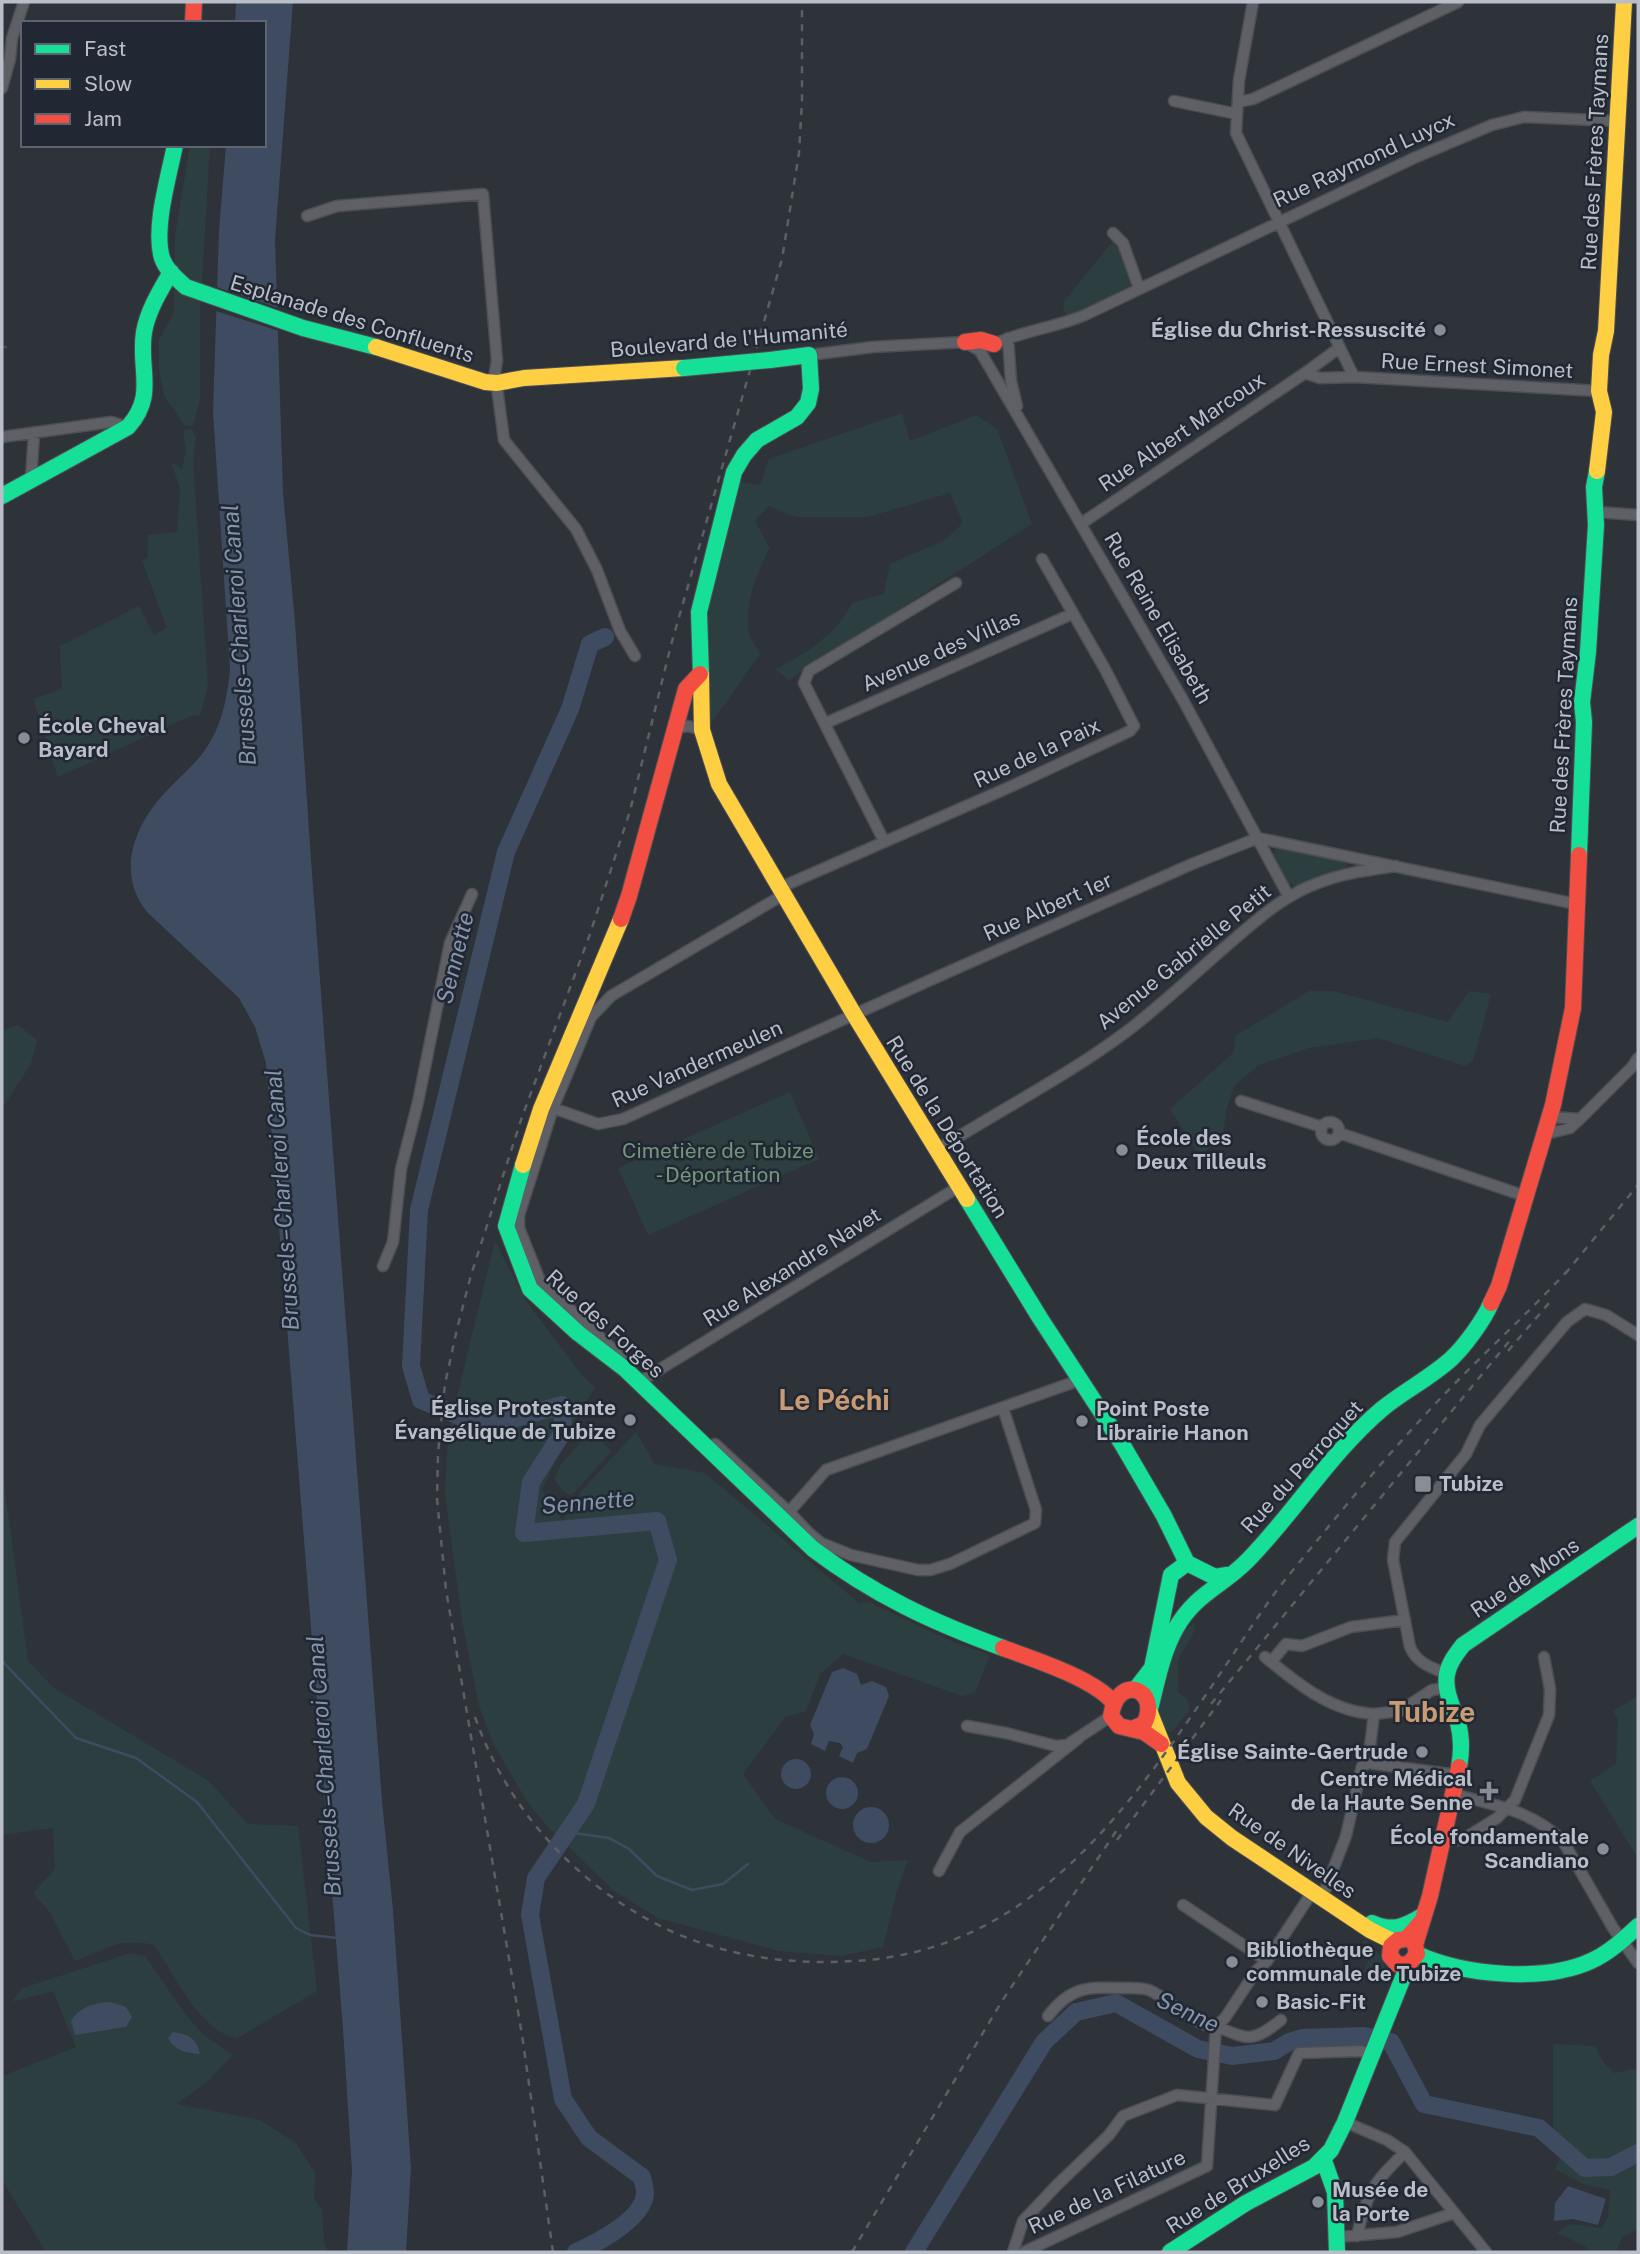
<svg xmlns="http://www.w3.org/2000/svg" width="1640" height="2254" viewBox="0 0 1640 2254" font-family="'Public Sans',sans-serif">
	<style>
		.green { fill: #2d3e40 }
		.water { fill: #3f4b61 }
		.pier { fill: #2e3239 }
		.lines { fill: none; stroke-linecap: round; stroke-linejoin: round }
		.stream { stroke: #3f4b61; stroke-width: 2.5 }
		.river { stroke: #3f4b61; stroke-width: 18 }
		.street-casing { stroke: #4c4e53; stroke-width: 13 }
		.fast-casing { stroke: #4c4e53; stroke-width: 18 }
		.slow-casing { stroke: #4c4e53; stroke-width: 18 }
		.jam-casing { stroke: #4c4e53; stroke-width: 18 }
		.street { stroke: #5e6066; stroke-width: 10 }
		.fast { stroke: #16e098; stroke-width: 16 }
		.slow { stroke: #ffcf43; stroke-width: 16 }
		.jam { stroke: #f24e42; stroke-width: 16 }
		.rail { stroke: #5c6065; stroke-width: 2.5; stroke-dasharray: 7 7; stroke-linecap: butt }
		.fast-bridge-casing { stroke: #4c4e53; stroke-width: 18; stroke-linecap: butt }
		.fast-bridge { stroke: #16e098; stroke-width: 16 }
		.poi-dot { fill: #888d96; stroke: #212833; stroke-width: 2.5 }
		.labels { text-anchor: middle; stroke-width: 5; stroke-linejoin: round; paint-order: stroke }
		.street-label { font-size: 21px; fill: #b9bec8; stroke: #212833 }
		.poi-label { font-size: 21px; font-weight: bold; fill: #b9bec8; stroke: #212833; text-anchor: start }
		.park-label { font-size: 21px; fill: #73967c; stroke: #212833 }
		.water-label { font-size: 23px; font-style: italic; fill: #8494ac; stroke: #212833 }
		.district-label { font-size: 28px; font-weight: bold; fill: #c99b73; stroke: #212833 }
	</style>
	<rect width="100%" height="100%" fill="#2e3239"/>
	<path class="green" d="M190,145h20l-10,169v84l-7,28h-8l-21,-30 -5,-28v-28l15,-28 1,-77z
		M1113,241l5,3 13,35 -1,9 -58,27 -6,-1 -3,-6 2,-8z
		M902,413l8,28 66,-26 21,14 35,95 -243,156 -14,-11c31,-15 62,-35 77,-66l32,-9 6,-30 55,-24 18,-17 -13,-30 -82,24h-73l-26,-11 -14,15 15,27c-13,23 -24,53 -22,80 1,9 8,18 12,26l-52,74 -1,-89 2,-45 29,-112 22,3 9,-26z
		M192,429l4,8 -3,26 15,223 -8,30 -7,-1 -135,62 -25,-78 29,-10 -2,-43 79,-40 15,29 13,-7 -25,-67 6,-4v-22l29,-3 3,-44 -9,-26 11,7 4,-18 -3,-21z
		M1279,846l66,15 2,5 -4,4 -49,16 -5,-3 -16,-29z
		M1309,991h24l115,31 21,-31 22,3 -18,67 -8,5 -87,-28 -69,10 -50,17 -25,21 -8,25 -3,26 -23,19 -30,-47 64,-57 1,-16z
		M18,1025l19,15 -6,24 -29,45v-79z
		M790,1092l29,67 -171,76 -30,-67z
		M495,1241l31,60 55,73 14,14 -23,37 -30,65 21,31 20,-32 53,-57 19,32 50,9 154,130 10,-1 80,38 41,15 -15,38 -13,3 -119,-42 -22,19 -16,39 -19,4 -43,58 32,45 96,43 37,-2 -12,34 -13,53 -42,9 -62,-5 -121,-33 -44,-27 -67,-65 -21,-26 -32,-55 -15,-39 -17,-85 -17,-127 3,-61z
		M591,1431l21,20 -41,45 -9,-6 -8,-11 7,-15z
		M2,1467l26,194 26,27 155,93 39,43 50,2 19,165 -81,48c-39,-12 -60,-62 -82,-94 -32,-8 -50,4 -79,16l-25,-48 -17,-20 22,-24 -2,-41 -51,7z
		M1195,1622c1,16 -14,26 -17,41 -1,10 1,19 -1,28l10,8 3,11 -19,23 -7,-5 -5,-14 -1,-12 20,-65z
		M1638,1696v162l-48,-77 26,-17 2,-44 -5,-9z
		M1365,1939l17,19 5,19 -28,-7h6l1,-5 9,-14 -12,-9z
		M130,1953l15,3 41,59 19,21 28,19 -24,25 -32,24 83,16 36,23 19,30 -1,25 8,12 2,32 4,10h-282l-44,-72v-104l74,-29 -23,-56 -42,11 12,-14z
		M1553,2044l42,2 9,17 10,10 24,-5v161l-16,8 -6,15h-23l-10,-7 -26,-12 12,-9 33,4 6,-12 2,-26 -27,-6 -28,-15 13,-25 -15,-16z"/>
	<path class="water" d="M236,2h57l-18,238 8,253 12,129 16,238 71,941 11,109 18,258 -5,84h-59l5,-81 -9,-142 -77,-966 -11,-36 -16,-29 -91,-85c-31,-37 -16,-83 13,-116 14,-16 31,-29 44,-47 17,-24 22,-52 25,-80l-17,-258 6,-182 7,-85h38v-122h-29z
		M843,1668l14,6 4,11 11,-4 14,6 3,9 -22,53 -10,4 -4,10 -14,-7 4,-9 -3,-4 -11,-2 -4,10 -14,-7 3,-10 -4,-9 22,-53z
		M781 1774a15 15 0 1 1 30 0a15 15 0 1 1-30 0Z
		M826 1793a16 16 0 1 1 32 0a16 16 0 1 1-32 0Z
		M853 1825a18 18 0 1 1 36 0a18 18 0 1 1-36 0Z
		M111,2002l15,5 6,10 -6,10 -51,8 -4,-14c9,-15 24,-18 40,-19z
		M173,2032c16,3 23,5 27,22 -14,-1 -25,-3 -32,-16z
		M1568,2186l38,13 -8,26 -25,-6 -19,2 1,-18z"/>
	<path class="pier" d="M214,286l67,23 1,23 -69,-22z"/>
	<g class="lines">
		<path class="stream" d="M2,347h4
			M2,1661l74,77 60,20 61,44 99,126 14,7 27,3
			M567,1832l42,6 20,11 28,27 35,14 31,-6 25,-20"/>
		<path class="river" d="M576,2252c21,-9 68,-33 69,-59 0,-5 -2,-11 -3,-16l-53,-39 -26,-39 -33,-184 6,-37 50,-74 82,-244 -11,-39 -133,12 7,-51 32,-50 -1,-27 -77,22 -64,-27 -10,-34 8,-156 87,-358 64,-143 20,-65 15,-7
			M914,2252l130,-210 32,-30 40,-9 82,46 34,7 42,-5 15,-9 13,-4 62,-2 27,6 33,62 115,24 46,40 26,-1 27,-14"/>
		<defs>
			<path id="street" d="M1253,2l-14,78 -3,53 118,244 -34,1 -15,-5 34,-25
				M2,88l8,-29 2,-21 12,-36
				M1174,101l63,13
				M1238,102l15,-3 205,-97
				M307,216l30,-10 146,-12 14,167 -2,11 9,68 72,89 21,41 23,61 15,25
				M1113,233l10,10 16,45
				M1008,338l3,43 6,25
				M990,346c30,-15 64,-18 95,-31l329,-157 78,-33 32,-8 93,4
				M809,355l64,-8 92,-5 15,9 203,349 106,197
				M1354,377l245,14
				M2,437l109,-15 17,5
				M31,479l3,-45
				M1597,512l41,3
				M1082,523l223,-150
				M826,723l246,-109
				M675,728l13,-2 14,4
				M1258,838l318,66
				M884,841l-80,-158 5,-12 147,-88
				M779,888l233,-102 118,-55 4,-5 -28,-55 -64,-112
				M1241,1101l81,26
				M553,1108l45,16 25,-5 323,-146 246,-109 66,-26
				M1580,1119l52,-52 6,-9
				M1321 1131a9 9 0 1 1 18 0a9 9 0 1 1-18 0Z
				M1339,1133l186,63
				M1546,1134l24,-6 10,-9 -30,-2
				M937,1150c63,-40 130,-74 189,-118 37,-28 70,-60 105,-90 27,-23 53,-47 87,-59 25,-10 51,-13 78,-17
				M383,1266l10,-24 8,-73 17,-67 32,-159 22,-49
				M621,1357l-81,-76 -21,-53v-13l34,-107 38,-91 20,-21 172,-101
				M644,1379l316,-193
				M715,1444l74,68 20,21 12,10 30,12 67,15h12l20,-6 85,-41 1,-13 -33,-102
				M789,1512l37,-42 254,-90
				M1265,1657c32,26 66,55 109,57
				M1271,1662l15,-18 16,2 49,-19 54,-7
				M1445,1673c-15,-6 -28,-10 -35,-26l-17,-87 2,-18 71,-88 14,-29 87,-103 18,-13 21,6 32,20
				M967,1726l39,7 50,13 11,-1 44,-29
				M1368,1763l6,-49 26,-3 32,-21 13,-2
				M1368,1763l89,12
				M1453,1794c41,11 78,16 110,47l50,87 25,35
				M1442,1840h20l35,-22 18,-18 34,-85 1,-26 -6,-32
				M939,1871l21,-39 119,-94
				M1322,1898l24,-62 16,-70 6,-3
				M1183,1905l84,56
				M1048,2016c23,-30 40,-29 76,-28 8,0 20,-1 27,3 17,7 47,38 65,35l9,-8 31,-47 11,-10 46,-70
				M1345,2122l42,18 18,12 81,100
				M1357,2236c11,-46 15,-51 48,-84
				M1337,2237l60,-5 57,-19
				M1013,2252l10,-31 34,-36 52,-50 14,-19 54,-21 98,10 24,-52 62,-2 12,4
				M1024,2252l183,-86 9,-140c33,14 36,17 65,-6"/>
			<path id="fast" d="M175,145c-6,31 -22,83 -13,113 4,12 15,21 24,29l117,41 73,19
				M2,496l126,-69c29,-32 10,-58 16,-95 4,-22 16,-41 27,-60
				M701,675l-2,-63 35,-140 10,-17 13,-15 40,-23 11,-14 3,-14 -2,-34 -39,5
				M1579,855l5,-133 -2,-20 6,-50 8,-127 -2,-38 3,-16
				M523,1165l-17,61 24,63 48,44 47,36 188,180c61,46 119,73 190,99
				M967,1199l73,119 82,126 42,72 23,47 28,14 12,-2
				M1135,1690l17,-22 19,-93 16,-12
				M1150,1709c7,-27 12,-56 26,-81 20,-35 47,-42 72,-68 46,-47 84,-109 134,-151 22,-18 48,-31 69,-50 13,-12 33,-39 40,-56
				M1459,1767c3,-16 3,-29 -1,-44 -5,-16 -14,-32 -11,-49 2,-11 9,-20 16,-29l175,-119
				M1372,1923c20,9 32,4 50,-7
				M1417,1954c46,21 126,29 174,7 18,-8 33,-22 47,-35
				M1323,2158l12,34 2,60
				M1170,2252l76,-49 68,-36 17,-17 14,-28 63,-157"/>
			<path id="slow" d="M376,347l109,35 12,1 27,-5 160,-10
				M1597,471l7,-59 -5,-21 2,-36 5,-24 18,-329
				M701,675l1,55 17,54 136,232 112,183
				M523,1165l18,-56 80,-190
				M1150,1713l28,70 28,34 26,21 138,92 24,12"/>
			<path id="jam" d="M193,23l1,-21
				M965,342l16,-2 13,4
				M621,919l8,-23 57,-207 14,-15
				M1491,1303l8,-17 54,-181 20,-97 6,-153
				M1003,1648c30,11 89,30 109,53
				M1132,1729l12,-5c18,-35 -27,-52 -33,-8l8,10 25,6 17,12
				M1422,1921l-16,18 -8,1 -7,6 -1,10 7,8 11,1 9,-11 -2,-9 15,-49 29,-129"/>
		</defs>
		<use href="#street" class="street-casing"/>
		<use href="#fast" class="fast-casing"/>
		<use href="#slow" class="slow-casing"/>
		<use href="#jam" class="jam-casing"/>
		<use href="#street" class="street"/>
		<use href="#fast" class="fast"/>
		<use href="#slow" class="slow"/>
		<use href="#jam" class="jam"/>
		<path class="rail" d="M1565,1274l73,-89
			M1508,1351l41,-48
			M1211,1704l300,-365
			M475,1717c34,97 107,174 200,216 57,24 117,32 178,28 182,-9 279,-157 371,-293 21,-31 41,-64 65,-93 48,-59 96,-118 148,-173 43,-46 91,-88 133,-134
			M1117,1840l104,-140
			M553,2252l-31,-217 -76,-445 -9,-91 1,-46 7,-69 12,-55 14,-54 51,-158 68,-183 40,-123 41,-166 111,-386 17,-106 3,-52v-99
			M852,2252l150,-251 117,-174"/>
		<defs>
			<path id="fast-bridge" d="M684,368l86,-8"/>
		</defs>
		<use href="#fast-bridge" class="fast-bridge-casing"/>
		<use href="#fast-bridge" class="fast-bridge"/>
	</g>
	<g class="poi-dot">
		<circle cx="1440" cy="330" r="7"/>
		<circle cx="24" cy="738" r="7"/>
		<circle cx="1122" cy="1150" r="7"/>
		<circle cx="630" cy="1420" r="7"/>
		<circle cx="1082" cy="1421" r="7"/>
		<rect x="1414" y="1475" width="18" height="18" rx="3.5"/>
		<circle cx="1422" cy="1752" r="7"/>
		<path d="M1485.5 1780.5h7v7h7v7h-7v7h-7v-7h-7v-7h7z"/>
		<circle cx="1603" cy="1849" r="7"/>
		<circle cx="1232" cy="1962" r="7"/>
		<circle cx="1262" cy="2002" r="7"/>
		<circle cx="1318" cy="2202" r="7"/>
	</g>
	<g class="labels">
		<g class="street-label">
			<text transform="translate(1595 152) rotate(-87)" y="7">Rue des Frères Taymans</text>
			<text transform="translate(1364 160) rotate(-25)" y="7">Rue Raymond Luycx</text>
			<text transform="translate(352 319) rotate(17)" y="7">Esplanade des Confluents</text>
			<text transform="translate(729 340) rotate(-5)" y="7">Boulevard de l'Humanité</text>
			<text transform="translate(1477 366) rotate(3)" y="7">Rue Ernest Simonet</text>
			<text transform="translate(1182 432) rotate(-34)" y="7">Rue Albert Marcoux</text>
			<text transform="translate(1158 618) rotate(60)" y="7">Rue Reine Elisabeth</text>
			<text transform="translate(941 651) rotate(-24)" y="7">Avenue des Villas</text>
			<text transform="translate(1564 715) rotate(-87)" y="7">Rue des Frères Taymans</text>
			<text transform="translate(1037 753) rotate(-25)" y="7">Rue de la Paix</text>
			<text transform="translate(1048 907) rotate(-24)" y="7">Rue Albert 1er</text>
			<text transform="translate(1184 957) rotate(-39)" y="7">Avenue Gabrielle Petit</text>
			<text transform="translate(697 1064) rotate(-24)" y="7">Rue Vandermeulen</text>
			<text transform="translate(947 1127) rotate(58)" y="7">Rue de la Déportation</text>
			<text transform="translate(792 1267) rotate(-32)" y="7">Rue Alexandre Navet</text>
			<text transform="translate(605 1324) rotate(42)" y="7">Rue des Forges</text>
			<text transform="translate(1302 1467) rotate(-48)" y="7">Rue du Perroquet</text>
			<text transform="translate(1525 1578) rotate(-34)" y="7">Rue de Mons</text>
			<text transform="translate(1292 1851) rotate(35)" y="7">Rue de Nivelles</text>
			<text transform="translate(1238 2185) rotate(-32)" y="7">Rue de Bruxelles</text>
			<text transform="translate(1107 2192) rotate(-25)" y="7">Rue de la Filature</text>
		</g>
		<g class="poi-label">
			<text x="1426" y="337" text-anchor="end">Église du Christ-Ressuscité</text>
			<text x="38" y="733">École Cheval<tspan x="38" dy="24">Bayard</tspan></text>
			<text x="1136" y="1145">École des<tspan x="1136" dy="24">Deux Tilleuls</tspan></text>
			<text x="616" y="1415" text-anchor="end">Église Protestante<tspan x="616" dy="24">Évangélique de Tubize</tspan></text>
			<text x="1096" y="1416">Point Poste<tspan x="1096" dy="24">Librairie Hanon</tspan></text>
			<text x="1439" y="1491">Tubize</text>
			<text x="1408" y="1759" text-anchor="end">Église Sainte-Gertrude</text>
			<text x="1473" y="1786" text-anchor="end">Centre Médical<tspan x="1473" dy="24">de la Haute Senne</tspan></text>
			<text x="1589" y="1844" text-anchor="end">École fondamentale<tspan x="1589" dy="24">Scandiano</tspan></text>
			<text x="1246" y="1957">Bibliothèque<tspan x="1246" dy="24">communale de Tubize</tspan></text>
			<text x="1276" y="2009">Basic-Fit</text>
			<text x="1332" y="2197">Musée de<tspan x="1332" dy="24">la Porte</tspan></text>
		</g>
		<g class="park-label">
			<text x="718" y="1158">Cimetière de Tubize<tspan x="718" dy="24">- Déportation</tspan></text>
		</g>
		<g class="water-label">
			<text transform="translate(239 635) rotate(-94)" y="8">Brussels–Charleroi Canal</text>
			<text transform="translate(455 958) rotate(-76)" y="8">Sennette</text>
			<text transform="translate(282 1200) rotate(-94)" y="8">Brussels–Charleroi Canal</text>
			<text transform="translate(588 1502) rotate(-5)" y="8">Sennette</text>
			<text transform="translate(324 1766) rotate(-94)" y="8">Brussels–Charleroi Canal</text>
			<text transform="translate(1188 2012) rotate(25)" y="8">Senne</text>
		</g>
		<g class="district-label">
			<text x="834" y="1410">Le Péchi</text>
			<text x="1432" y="1722">Tubize</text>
		</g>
	</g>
	<rect width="1640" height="2254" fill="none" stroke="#b9bec8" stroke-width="7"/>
	<rect x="21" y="21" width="245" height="126" fill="#212833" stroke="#5e646f" stroke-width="2"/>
	<rect x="35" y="44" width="35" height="10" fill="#16e098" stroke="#5e646f" stroke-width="2"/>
	<text x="84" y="56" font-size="21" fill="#b9bec8">Fast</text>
	<rect x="35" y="79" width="35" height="10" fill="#ffcf43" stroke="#5e646f" stroke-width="2"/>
	<text x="84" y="91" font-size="21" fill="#b9bec8">Slow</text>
	<rect x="35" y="114" width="35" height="10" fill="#f24e42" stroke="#5e646f" stroke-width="2"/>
	<text x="84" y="126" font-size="21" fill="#b9bec8">Jam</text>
</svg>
